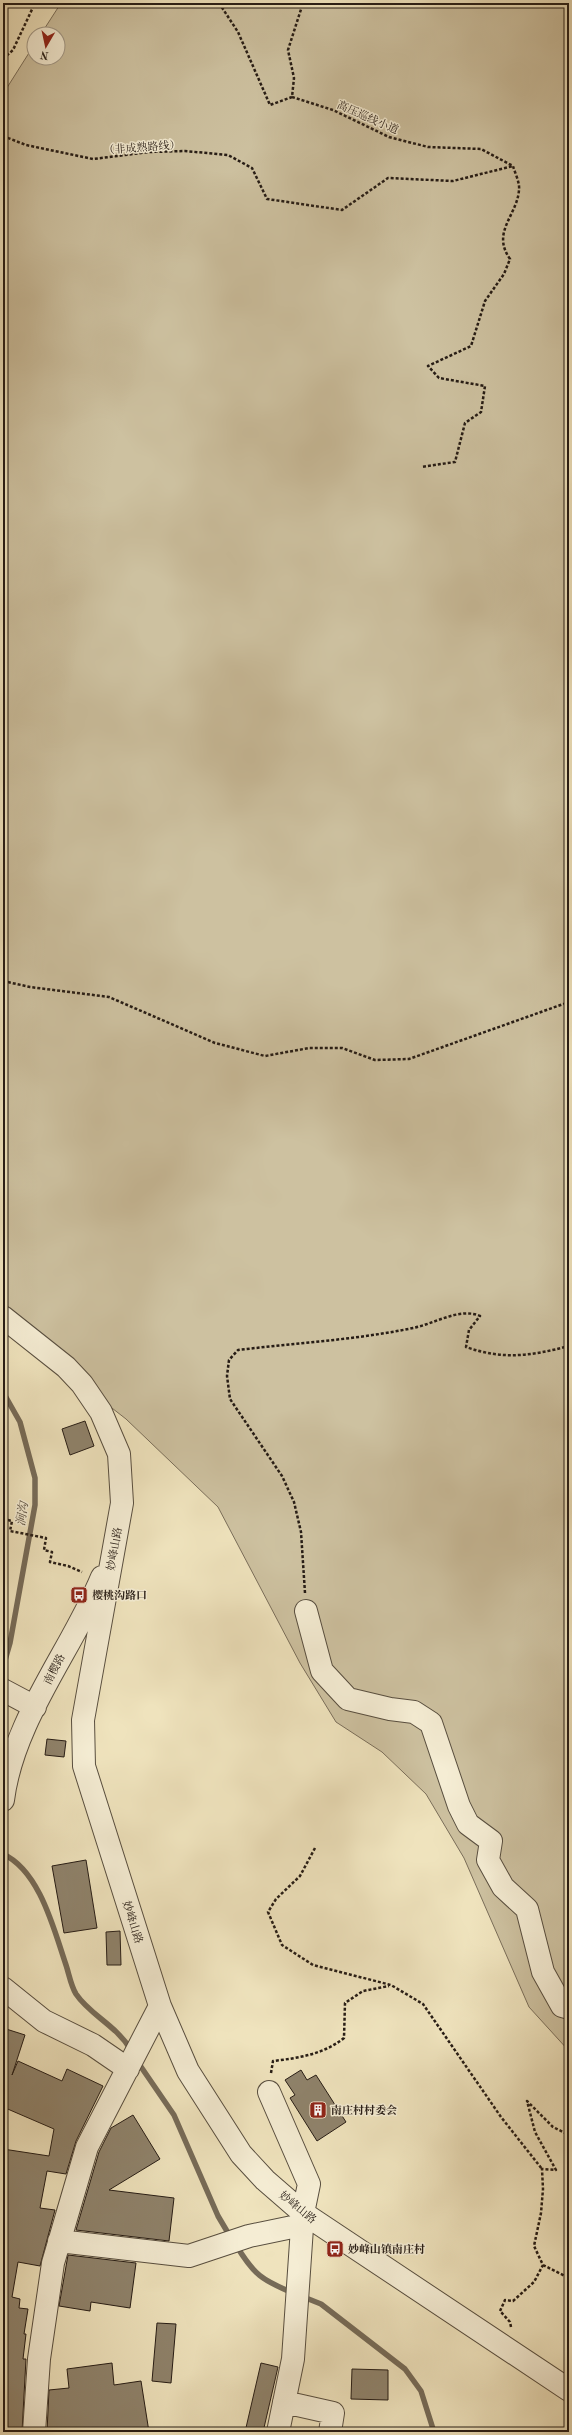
<svg xmlns="http://www.w3.org/2000/svg" width="572" height="2435" viewBox="0 0 572 2435" font-family="'Old Standard TT','Noto Serif SC',serif">
	<style>
		.green { fill: #cdc1a0; stroke: #7a6e5a }
		.lines { fill: none; stroke-linecap: round; stroke-linejoin: round }
		.stream { stroke: #766b58; stroke-width: 5.5 }
		.building { fill: #8f836c; stroke: #261c15 }
		.minor-casing { stroke: #584e3f; stroke-width: 24 }
		.path { stroke: #261c15; stroke-width: 2.5; stroke-dasharray: 3 2; stroke-linecap: butt }
		.minor { stroke: #f5edd4; stroke-width: 22 }
		.labels { text-anchor: middle; stroke-width: 3; stroke-linejoin: round; paint-order: stroke }
		.street-label { font-size: 11px; fill: #261c15; stroke: #f5edd4 }
		.poi-label { font-size: 11px; font-weight: bold; fill: #261c15; stroke: #f5edd4; text-anchor: start }
		.water-label { font-size: 12px; font-style: italic; fill: #5b5041; stroke: #f5edd4 }
	</style>
	<rect width="100%" height="100%" fill="#efe3bd"/>
	<filter id="stains"><feTurbulence type="fractalNoise" baseFrequency=".005" numOctaves="4"/><feColorMatrix values="0 0 0 0 .2 0 0 0 0 .09 0 0 0 0 .02 0 0 0 .5 -.17"/></filter>
	<radialGradient id="worn" r=".72"><stop offset=".6" stop-color="#630" stop-opacity="0"/><stop offset="1" stop-color="#630" stop-opacity=".3"/></radialGradient>
	<path class="green" d="M61,3h508v2048l-40,-44 -65,-149 -38,-64 -44,-42 -46,-30 -36,-59 -82,-156 -92,-88 -123,-96v-1229l31,-49v13h24v-24h-17z"/>
	<g class="lines">
		<path class="stream" d="M3,1392l17,30 15,56v27l-25,138 -7,24
			M3,1854c37,17 51,76 63,111 3,9 5,21 10,29 14,21 40,31 55,56
			M137,2061l37,54 44,101 13,22
			M236,2245c18,30 26,35 57,48
			M301,2296l20,8 84,65 16,22 13,41"/>
	</g>
	<path class="building" d="M85,1421l9,25 -24,9 -8,-26z
		M47,1739l19,2 -2,16 -19,-2z
		M86,1860l11,68 -33,5 -12,-67z
		M120,1931l1,34h-14l-1,-33z
		M3,2028l22,7 -13,40 6,-14 44,20 5,-12 36,17 -27,55 -10,33 -19,-3 -7,37 15,2 -15,56 -22,-4 -6,35 8,2 -1,9 9,1 -4,25h2l-3,25h3l-4,73h-19v-283l46,7 5,-27 -51,-22z
		M301,2070l6,10 9,-5 30,47 -29,19 -27,-43 5,-3 -10,-15z
		M133,2115l27,44 -51,31 65,8 -5,43 -93,-11 23,-78 12,-24z
		M68,2255l68,8 -6,45 -39,-6 -1,9 -31,-5z
		M157,2323l19,1 -5,59 -19,-2z
		M112,2363l2,22 27,-4 8,51h-102l2,-42 20,-2 -2,-19z
		M261,2363l17,4 -15,65h-18z
		M352,2369l36,1v30l-37,-1z"/>
	<g class="lines">
		<defs>
			<path id="minor" d="M3,1317l63,50 16,17 19,28 18,42 3,49 -39,217 1,46 76,240 28,65 53,83 24,26 38,33 266,177
				M306,1611l16,60 26,28 42,10 24,3 17,11 28,83 9,18 23,17 -3,19 15,27 24,22 16,63 19,34 7,2
				M3,1690l32,17
				M3,1800c10,-80 69,-150 99,-223
				M3,1988l41,33 49,24 35,24
				M269,2092l40,92 -6,29 -10,146 -15,73
				M59,2241l130,15 60,-20 53,-11
				M284,2402l49,11 -3,19
				M34,2432l5,-73 14,-96 34,-116 73,-141"/>
		</defs>
		<use href="#minor" class="minor-casing"/>
		<path class="path" d="M219,3l19,29 32,73 22,-8 2,-19 -6,-28 15,-47
			M569,27l-3,2h3
			M3,59l10,-9 22,-47
			M292,97l41,13 56,27 39,10 53,2 32,17c2,7 7,17 6,24 -2,26 -28,42 -9,69l-6,15 -19,27 -14,45 -43,20 11,12 46,8 -4,26 -16,11 -10,39 -34,5
			M3,136l23,9 67,14 56,-7 36,-1 43,4 24,13 15,31 75,11 46,-32 65,3 60,-15
			M3,981l27,6 79,10 106,46 50,13 44,-8h33l33,12 34,-1 160,-57
			M3,1505l2,1 -2,11
			M3,1519l9,2 -2,10 36,7 -2,12 8,2 -2,10 18,4 14,6
			M305,1593l-4,-61 -7,-30 -12,-26 -52,-77 -3,-23 2,-16 9,-10c58,-7 117,-10 175,-22 21,-4 47,-21 67,-12l-11,14 -3,17c37,13 65,9 103,-1
			M315,1848l-15,28 -24,23 -8,13 14,33 31,20 78,20 32,19 78,113 41,52
			M271,2073l2,-12c26,-3 51,-7 71,-23l1,-35 18,-12 26,-5
			M543,2265l26,13
			M511,2327l-1,-5 -10,-11 5,-11 8,1 21,-19 9,-17 -9,-19 7,-33 2,-24 -1,-20 14,1 -21,-38 -8,-31 26,26 16,8"/>
		<use href="#minor" class="minor"/>
	</g>
	<defs>
		<symbol id="bus-square" viewBox="-11 -11 22 22"><rect x="-9" y="-9" width="18" height="18" rx="4" fill="#8f2418" stroke="#f5edd4"/><path d="M-5-6H5V4H4V6H2V4H-2V6H-4V4H-5ZM-3.5-4V0h7V-4ZM-3.5 1.2v1.5H-2V1.2ZM2 1.2v1.5H3.5V1.2Z" fill="#fff"/></symbol>
		<symbol id="building-square" viewBox="-11 -11 22 22"><rect x="-9" y="-9" width="18" height="18" rx="4" fill="#8f2418" stroke="#f5edd4"/><path d="M-4-6H4V6H1V3H-1V6H-4ZM-2.5-4.3h1.7v1.8h-1.7ZM.8-4.3h1.7v1.8H.8ZM-2.5-1h1.7V.8h-1.7ZM.8-1h1.7V.8H.8Z" fill="#fff"/></symbol>
	</defs>
	<g fill-rule="evenodd">
		<use href="#bus-square" x="69" y="1585" width="20" height="20"/>
		<use href="#building-square" x="308" y="2100" width="20" height="20"/>
		<use href="#bus-square" x="325" y="2239" width="20" height="20"/>
	</g>
	<g class="labels">
		<g class="street-label">
			<text transform="translate(368 117) rotate(24)" y="4">高压巡线小道</text>
			<text transform="translate(142 147) rotate(-4)" y="4">（非成熟路线）</text>
			<text transform="translate(114 1549) rotate(-80)" y="4">妙峰山路</text>
			<text transform="translate(54 1669) rotate(-63)" y="4">南樱路</text>
			<text transform="translate(133 1922) rotate(72)" y="4">妙峰山路</text>
			<text transform="translate(298 2207) rotate(39)" y="4">妙峰山路</text>
		</g>
		<g class="poi-label">
			<text x="92" y="1599">樱桃沟路口</text>
			<text x="331" y="2114">南庄村村委会</text>
			<text x="348" y="2253">妙峰山镇南庄村</text>
		</g>
		<g class="water-label">
			<text transform="translate(22 1514) rotate(-82)" y="4">涧沟</text>
		</g>
	</g>
	<rect width="572" height="2435" fill="none" stroke="#efe3bd" stroke-width="16"/>
	<rect x="4" y="4" width="564" height="2427" fill="none" stroke="#261c15" stroke-width="2"/>
	<rect x="8" y="8" width="556" height="2419" fill="none" stroke="#261c15"/>
	<g transform="translate(46 46) rotate(189)"><circle r="19" fill="#f5edd4" stroke="#a29988"/>
	<path d="M0-3L7 15L0 10L-7 15Z" fill="#8f2418"/>
	<text y="-6" font-size="11" font-weight="bold" text-anchor="middle" fill="#261c15">N</text>
	</g>
	<rect width="100%" height="100%" filter="url(#stains)"/>
	<rect width="100%" height="100%" fill="url(#worn)"/>
</svg>
